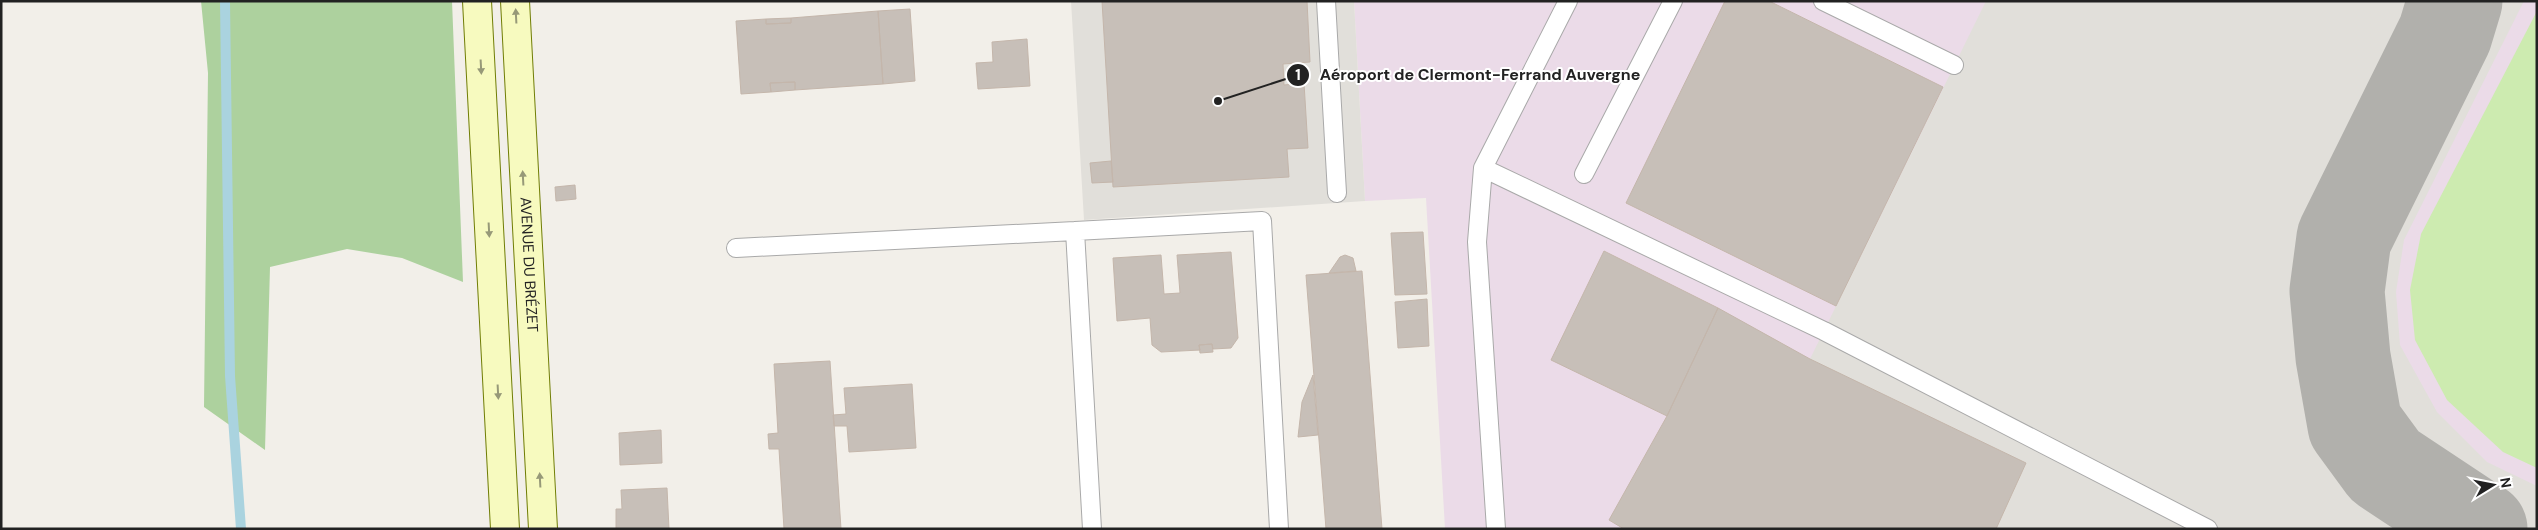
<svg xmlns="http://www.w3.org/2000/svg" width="2538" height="530" viewBox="0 0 2538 530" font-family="'DM Sans',sans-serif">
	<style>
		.industrial { fill: #ebdbe8 }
		.airport { fill: #e1dfda }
		.grass { fill: #cdebb0 }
		.forest { fill: #add19e }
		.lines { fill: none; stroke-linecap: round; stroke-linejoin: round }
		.stream { stroke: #aad3df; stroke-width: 10 }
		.taxiway { stroke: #b1b0ac; stroke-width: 95 }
		.building { fill: #c7bfb8; stroke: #c4b6ab }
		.lane-casing { stroke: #a9a9a9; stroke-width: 20 }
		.secondary-casing { stroke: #707d05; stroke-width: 30 }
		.lane { stroke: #fff; stroke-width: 18 }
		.secondary { stroke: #f7fabf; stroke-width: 28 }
		.oneway { fill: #979978 }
		.labels { text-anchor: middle; stroke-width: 4; stroke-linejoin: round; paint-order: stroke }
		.street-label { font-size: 15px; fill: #222; stroke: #fff }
		.leader { fill: none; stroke: #222; stroke-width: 2 }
		.callout-dot { fill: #222; stroke: #fff; stroke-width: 2 }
		.mark-label { font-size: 15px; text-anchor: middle; font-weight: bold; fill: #fff }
		.callout-label { font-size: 16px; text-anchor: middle; font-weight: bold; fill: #222; stroke: #fff; stroke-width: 4; stroke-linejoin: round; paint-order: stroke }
	</style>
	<rect width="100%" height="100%" fill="#f2efe9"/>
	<path class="industrial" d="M1354,1h1183v528h-1092l-19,-331 -61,3z"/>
	<path class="airport" d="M1071,1h283l11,200 -281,19z
		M1986,1h538l-120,239 -8,52 4,53 37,67 50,50 50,24v43h-541l-186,-170z"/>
	<path class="grass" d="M2537,11v457l-34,-16 -56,-52 -32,-60 -5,-50 11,-56z"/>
	<path class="forest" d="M201,1h251l11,281 -61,-24 -55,-9 -77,18 -5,183 -61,-43 4,-334z"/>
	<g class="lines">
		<path class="stream" d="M225,1l5,375 11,153"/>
		<path class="taxiway" d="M2455,1l-10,33 -101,204 -7,53 6,66 12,68 30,41 95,63"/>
	</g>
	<path class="building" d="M1102,1h205l3,61 -27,2 1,21 20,-2 4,65 -21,1 2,28 -176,10z
		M1725,1h44l174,86 -107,219 -210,-103z
		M910,9l5,72 -32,3 -5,-73z
		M878,11l5,73 -88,6v-8l-25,1 1,9 -30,2 -5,-73 30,-2v5l25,-1v-5z
		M791,18v5l-25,1v-5z
		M1027,39l3,47 -52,3 -2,-26 17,-1 -1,-20z
		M795,82v8l-24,2 -1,-9z
		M1111,161l2,21 -21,1 -2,-20z
		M575,185l1,14 -20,2 -1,-14z
		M1423,232l4,62 -32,1 -4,-62z
		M1604,251l114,57 -51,108 -116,-56z
		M1231,252l7,86 -7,10 -18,1 -1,-5 -13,1 1,5 -39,2 -9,-7 -2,-27 -33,3 -4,-63 48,-3 3,39 16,-1 -3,-38z
		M1345,255l8,3 3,13 -27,2 11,-16z
		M1362,271l20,258h-56l-20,-254z
		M1427,299l2,47 -31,2 -3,-46z
		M1718,308l92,51 216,104 -30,66h-372l-15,-9 58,-104z
		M1212,344l1,8 -13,1 -1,-8z
		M830,361l11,168h-57l-5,-80h-10l-1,-15 10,-1 -4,-69z
		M1313,375l5,60 -20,2 4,-35z
		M912,384l4,64 -67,4 -2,-26h-13l-1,-11 13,-1 -2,-26z
		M661,430l1,33 -42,2 -1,-32z
		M667,488l2,41h-53v-20h6l-1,-19z"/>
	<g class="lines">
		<defs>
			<path id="lane" d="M1326,1l11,192
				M1823,1l131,64
				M1483,168l341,163 384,198
				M1584,174l89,-173
				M736,248l339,-17
				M1092,529l-17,-298 187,-10 17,308
				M1496,529l-19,-287 6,-74 85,-167"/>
			<g id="secondary">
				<path d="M477,1l28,528"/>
				<path id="s1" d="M515,1l28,528"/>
			</g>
		</defs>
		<use href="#lane" class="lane-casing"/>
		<use href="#secondary" class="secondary-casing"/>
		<use href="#lane" class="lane"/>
		<use href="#secondary" class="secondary"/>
	</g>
	<defs><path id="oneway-solid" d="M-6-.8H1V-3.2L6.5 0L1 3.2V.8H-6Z" transform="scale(1.25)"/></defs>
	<g class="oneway">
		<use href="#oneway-solid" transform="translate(516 16) rotate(-93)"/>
		<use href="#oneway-solid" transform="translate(481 67) rotate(87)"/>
		<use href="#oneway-solid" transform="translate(523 178) rotate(-93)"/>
		<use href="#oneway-solid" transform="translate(489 230) rotate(87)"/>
		<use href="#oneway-solid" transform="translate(498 392) rotate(87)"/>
		<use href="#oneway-solid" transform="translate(540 480) rotate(-93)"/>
	</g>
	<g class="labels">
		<g class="street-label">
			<text dy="5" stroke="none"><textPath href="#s1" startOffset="264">AVENUE DU BRÉZET</textPath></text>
		</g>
	</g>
	<path class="leader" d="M1218 101L1298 75"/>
	<g class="callout-dot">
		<circle cx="1218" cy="101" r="5"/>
		<circle cx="1298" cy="75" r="12"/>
	</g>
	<g class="mark-label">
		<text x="1298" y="80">1</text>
	</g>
	<g class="callout-label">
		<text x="1480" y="80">Aéroport de Clermont-Ferrand Auvergne</text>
	</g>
	<rect width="2538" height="530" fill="none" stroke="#222222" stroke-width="5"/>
	<g transform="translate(2493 485) rotate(80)" stroke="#ffffff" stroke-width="4" paint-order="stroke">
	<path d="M0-4L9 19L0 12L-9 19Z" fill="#222222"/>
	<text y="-8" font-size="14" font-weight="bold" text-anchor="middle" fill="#222222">N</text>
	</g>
</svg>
